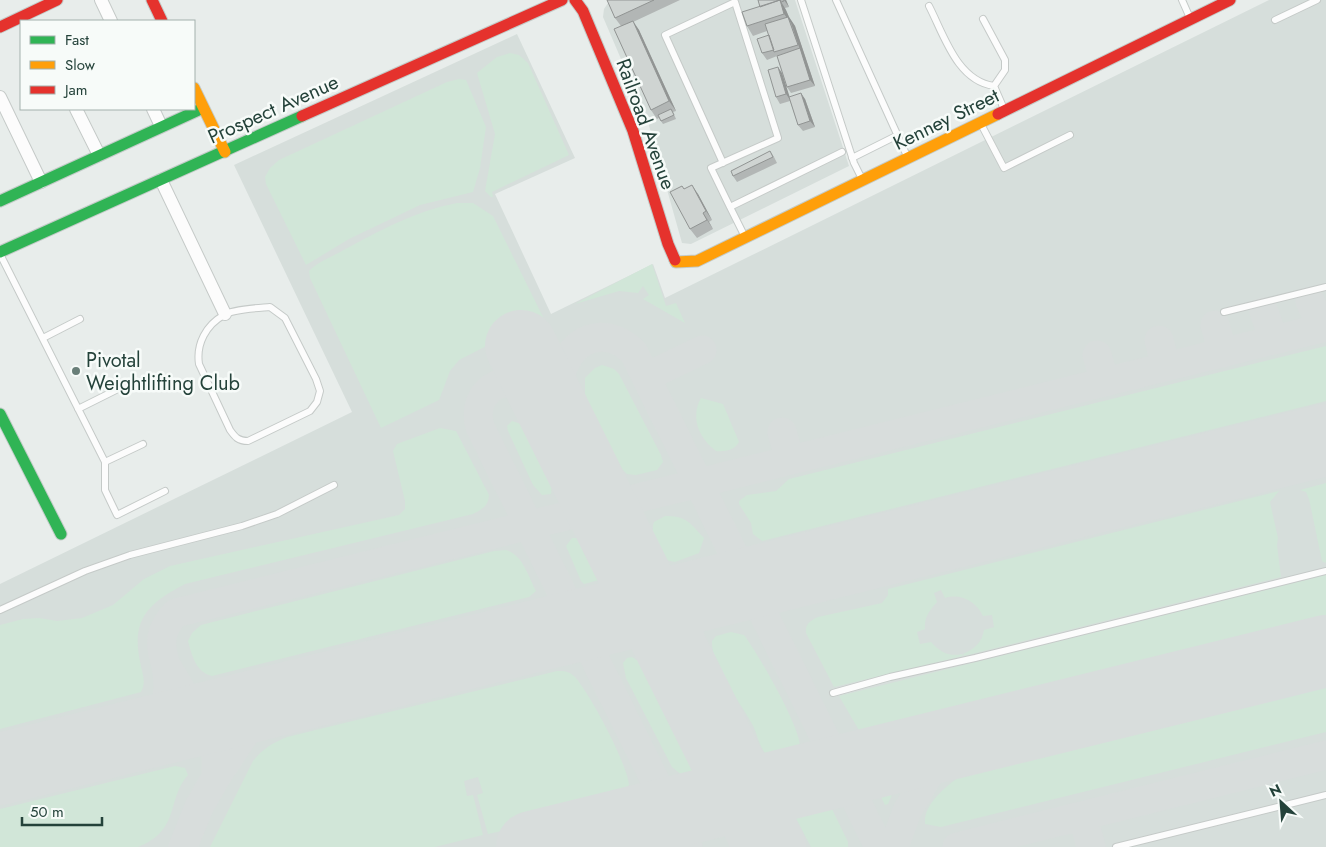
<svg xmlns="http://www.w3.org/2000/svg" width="1326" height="847" viewBox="0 0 1326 847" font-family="Jost,sans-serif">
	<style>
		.built { fill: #d6dedb }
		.green { fill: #d1e6d8 }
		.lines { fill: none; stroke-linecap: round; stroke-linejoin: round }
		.taxiway { stroke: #d8dddc; stroke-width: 29 }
		.runway { stroke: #d8dddc; stroke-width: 72 }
		.lane-casing { stroke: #c5cac8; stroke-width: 8 }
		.street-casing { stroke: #c5cac8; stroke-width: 14 }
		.fast-casing { stroke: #c3cbc8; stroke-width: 13 }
		.slow-casing { stroke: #c3cbc8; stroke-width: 13 }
		.jam-casing { stroke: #c3cbc8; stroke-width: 13 }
		.lane { stroke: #fcfcfc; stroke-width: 6 }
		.street { stroke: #fcfcfc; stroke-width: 12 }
		.fast { stroke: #30b455; stroke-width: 11 }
		.slow { stroke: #ff9f0a; stroke-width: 11 }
		.jam { stroke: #e5322d; stroke-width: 11 }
		.wall { fill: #b2b6b5 }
		.shaded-wall { fill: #919493 }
		.building { fill: #cfd4d2; stroke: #919493 }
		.poi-dot { fill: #697e78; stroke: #f7fbf9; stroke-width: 2 }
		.labels { text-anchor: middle; stroke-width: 5; stroke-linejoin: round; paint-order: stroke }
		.street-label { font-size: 20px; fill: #24423a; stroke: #f7fbf9 }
		.poi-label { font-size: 20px; fill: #24423a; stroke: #f7fbf9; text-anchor: start }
	</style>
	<rect width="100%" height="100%" fill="#e8edeb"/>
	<path class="built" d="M610,0h185l54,166 -158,78 -9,-1 -34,-121 -45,-105 1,-8z
		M1269,0h57v847h-1326v-263l352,-172 -118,-247 283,-131 58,124 -80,36 56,120 102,-50 12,34z"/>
	<path class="green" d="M510,53l9,2 9,8 41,92 -77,37 1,5h-2l-6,-6 10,-57 -18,-61 20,-16z
		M459,79l7,1 20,47 -6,41 -7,24 -53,13 -71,34 -43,26 -40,-81 -1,-7 5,-9 9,-8 168,-78z
		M457,203h16l20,13 50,101 -84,43 -9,11 -11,29 -58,28 -71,-150 -1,-7c9,-9 22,-14 33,-20 37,-20 73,-40 115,-48z
		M652,264l14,42 10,-3 9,20 -42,-24 6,-4 -6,-9 -5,7 -19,-2 -44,13z
		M1326,346v55l-564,140 -9,-7 -2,-11 -12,-19v-3l8,-6 29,-4 13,-12z
		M602,365l12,4 5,5 42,81 2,7 -6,8 -21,5 -9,-1 -10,-10 -27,-57 -5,-12v-17l10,-10z
		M701,398l22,6 16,38c-4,8 -14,10 -23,9 -17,-13 -26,-33 -15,-53z
		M512,421l9,3 31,60 -1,10 -9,1 -9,-10 -25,-54 -1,-5z
		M440,428l16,3 33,64c-1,12 -7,14 -16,19l-288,70c-38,20 -55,36 -44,82 2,9 5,17 0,26l-141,37v-104l23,-6 16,-1 18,3 25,-3 31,-13 31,-26 26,-13 229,-51 6,-6v-8l-12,-50 4,-7z
		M1326,483v79l-1,1 -3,-2 -13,-62 -3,-7 -6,-2z
		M1279,491l-9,11 8,36 -1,7 4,32 -317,79 -1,-2c11,-5 19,-11 21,-24l10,-3 -2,-12 -9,1c-7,-14 -21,-23 -38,-18l-4,-8 -7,3 3,9c-7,8 -13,15 -12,27l-8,3 3,12 11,-2c9,10 18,15 31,12l1,2 -129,31 -28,-54c-1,-9 4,-12 12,-16l64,-14 6,-8v-6z
		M665,516c22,0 25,7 39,22l-5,15 -24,9 -9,-2c-6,-12 -17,-25 -12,-38z
		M572,538h5l5,4 19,37 -2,1 -15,4 -3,-3 -15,-35z
		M506,550c17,5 22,26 30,41l-7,6 -317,79c-16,-4 -20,-20 -24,-35l4,-8 9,-8 293,-74z
		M1326,575v51l-449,109 -17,-3 -21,-36z
		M731,632l13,3c13,17 57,93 56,112 -5,7 -21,17 -30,11 -11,-8 -12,-24 -18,-34 -12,-23 -41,-57 -40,-83l4,-5z
		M632,657l6,4 54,101 4,10 -1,5 -3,2 -9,-3 -11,-9 -46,-89 -3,-15 4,-5z
		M557,671c7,0 12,0 18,6 15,17 52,86 54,108 -19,27 -107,40 -141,49l-11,-39 6,-2 -5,-16 -14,4 3,15 6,-1 10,40 -48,12h-225l43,-86c10,-12 19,-18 34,-24z
		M1326,675v57l-385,95 -16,-3c-3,-26 41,-53 61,-63z
		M175,766l10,2 3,7c-22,25 -7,55 -50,72h-138v-38z
		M898,781l-10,23 -3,1 -4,-8 9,-11z
		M817,804l11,2 4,3 16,33v5h-37l-18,-34 6,-6z"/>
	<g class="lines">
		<path class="taxiway" d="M1310,301l12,27
			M1264,312l10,28
			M1215,325l8,28
			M1159,340l7,27
			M1097,355l8,27
			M646,377l56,-27
			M557,418c0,-17 -1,-34 6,-50 13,-34 47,-41 71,-15l245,494
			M557,418c-9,-10 -18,-23 -30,-30 -29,-16 -56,8 -47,39l208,420
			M782,432l8,28
			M183,693c25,29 65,12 96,4
			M136,738c27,-7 58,-16 79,10
			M45,755l102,-26c20,-18 24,-36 19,-62
			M216,777l30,-45 24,-25 16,-7 100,-25
			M1083,816l8,31
			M183,847l16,-40 17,-30v-22l-4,-13 -46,-77c-7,-20 -7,-36 10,-52l1150,-286
			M543,847l123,-31
			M894,847l13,-36 40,-67
			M957,847l369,-92"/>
		<path class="runway" d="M521,346l249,501
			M0,769l1326,-329
			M532,847l794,-196"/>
		<defs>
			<path id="lane" d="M801,0l53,163 8,16
				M836,0l71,156
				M1182,0l8,18
				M929,6c15,29 28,75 65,80l10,23
				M983,19l22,41v10l-11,16
				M1275,20l42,-20
				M981,124l23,44 66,-33
				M852,158l46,-23
				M723,163l-58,-128 70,-33 43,136 -67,30 19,39
				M745,237l-15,-30 112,-55
				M0,254l105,208v28l12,25 48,-24
				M270,307l15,11 31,61 4,12 -3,11 -7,9 -62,30c-10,0 -13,-4 -18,-11l-31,-66c-3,-20 7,-39 25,-49 8,-6 35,-7 46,-8z
				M1224,312l102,-25
				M43,338l37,-19
				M78,409l38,-19
				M105,462l38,-18
				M0,610l85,-39 45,-16 112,-29 35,-12 57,-29
				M833,693l57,-16 85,-19 351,-87
				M1116,847l210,-52"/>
			<path id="street" d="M101,0l10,21
				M0,97l41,85
				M76,109l23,46
				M153,109l8,17
				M161,180l64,134"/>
			<path id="fast" d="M0,201l203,-93
				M0,252l302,-136
				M0,414l61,120"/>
			<path id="slow" d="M194,88l31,64
				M675,260l1,2 21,-1 301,-147"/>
			<path id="jam" d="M152,0l10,21
				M575,0l8,11 50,120 35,113 7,16
				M0,27l57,-27
				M998,114l232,-114
				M302,116l260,-116"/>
		</defs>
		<use href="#lane" class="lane-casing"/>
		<use href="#street" class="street-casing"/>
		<use href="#fast" class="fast-casing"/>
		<use href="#slow" class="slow-casing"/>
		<use href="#jam" class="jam-casing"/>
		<use href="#lane" class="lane"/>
		<use href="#street" class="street"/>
		<use href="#fast" class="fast"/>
		<use href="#slow" class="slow"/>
		<use href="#jam" class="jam"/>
	</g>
	<path class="wall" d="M607,0h73l-47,22 6,8 37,81 -3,1 3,7 -13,5 -4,-6 -2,1 -6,-9 -30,-84 -6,-8z
		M758,0h28l3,7 -4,1 4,9 6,9 20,60 -24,7 -4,-6 -10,-31 -10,4 -5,-7 7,-18 -2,-4 -14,5 -6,-10 13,-19z
		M782,73l7,24 16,2 10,28 -12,4 -5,-6 -8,-24 -10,3 -4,-7z
		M770,151l4,6 3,6 -40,19 -4,-6z
		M682,186l2,3 14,5 14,26 -3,2 4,7 -16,9 -7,-9z"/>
	<path class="shaded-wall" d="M780,0l6,10 3,7 6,9 20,60 -5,-6 -19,-57 -7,-9z
		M784,0h2l3,7z
		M633,21l6,9 37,81 -7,-10z
		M778,67l4,6 9,28 -5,-7z
		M801,93l4,6 10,28 -5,-6z
		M692,185l6,9 14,26 -6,-9z
		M703,213l6,9 4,7 -6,-9z"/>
	<path class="building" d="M607,0h47l-39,18z
		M758,0h26v1l-3,1 -1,-2 -20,7z
		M780,0l4,14 -37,12 -5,-14z
		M788,17l10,28 -24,7 -9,-28z
		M633,21l36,80 -18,9 -37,-81z
		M769,35l5,15 -12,3 -5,-14z
		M800,48l10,32 -23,7 -10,-31z
		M778,67l8,27 -10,3 -8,-27z
		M801,93l9,28 -12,4 -9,-28z
		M671,109l3,6 -13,6 -3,-6z
		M770,151l3,6 -40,19 -2,-5z
		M692,185l14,26 -3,2 4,7 -17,9 -20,-37 12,-6 2,3z"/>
	<circle class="poi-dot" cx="76" cy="371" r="5"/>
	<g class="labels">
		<g class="street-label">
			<text transform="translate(273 109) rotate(-24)" y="7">Prospect Avenue</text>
			<text transform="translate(946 119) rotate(-26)" y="7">Kenney Street</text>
			<text transform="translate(646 124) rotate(70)" y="7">Railroad Avenue</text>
		</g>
		<g class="poi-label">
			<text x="86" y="367">Pivotal<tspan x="86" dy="23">Weightlifting Club</tspan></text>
		</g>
	</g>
	<rect x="20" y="20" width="175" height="90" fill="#f7fbf9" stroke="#a3b1ad"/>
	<rect x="30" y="36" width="25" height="8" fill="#30b455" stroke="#a3b1ad"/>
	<text x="65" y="45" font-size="15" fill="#24423a">Fast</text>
	<rect x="30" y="61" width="25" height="8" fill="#ff9f0a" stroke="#a3b1ad"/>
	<text x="65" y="70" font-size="15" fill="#24423a">Slow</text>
	<rect x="30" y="86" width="25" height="8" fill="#e5322d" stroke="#a3b1ad"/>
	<text x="65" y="95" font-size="15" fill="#24423a">Jam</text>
	<g transform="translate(1281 802) rotate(334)" stroke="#f7fbf9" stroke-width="4" paint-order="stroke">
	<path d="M0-4L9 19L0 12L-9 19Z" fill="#24423a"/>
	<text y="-8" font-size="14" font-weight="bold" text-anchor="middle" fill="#24423a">N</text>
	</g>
	<path d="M22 817v8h80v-8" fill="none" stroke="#24423a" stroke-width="2.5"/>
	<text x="30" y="817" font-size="15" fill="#24423a" stroke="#f7fbf9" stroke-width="4" paint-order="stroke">50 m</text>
</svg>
